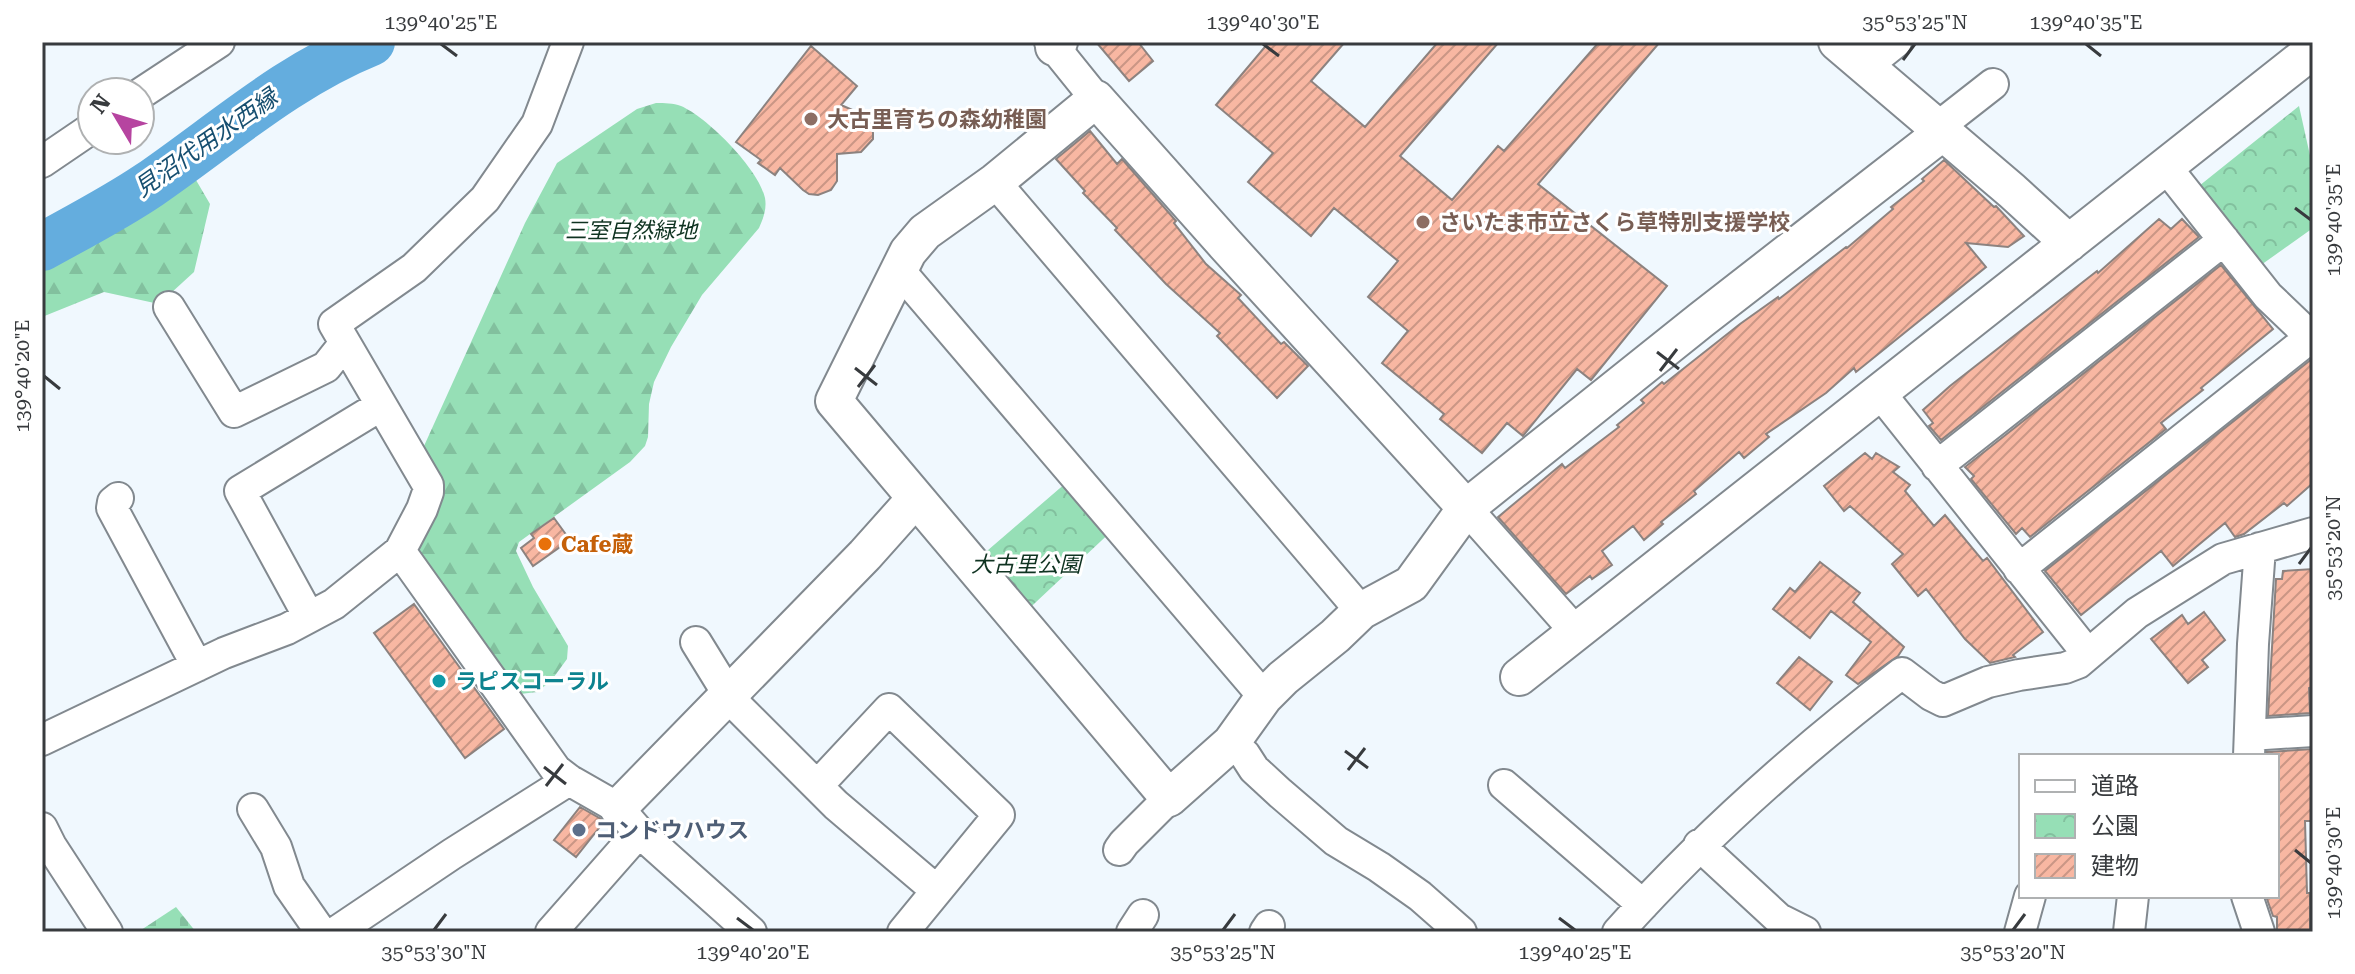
<svg xmlns="http://www.w3.org/2000/svg" width="2355" height="974" viewBox="0 0 2355 974" font-family="'Roboto Serif','Noto Sans JP',serif">
	<style>
		.forest { fill: url(#forest-firs) }
		.cemetery { fill: url(#cemetery-stones) }
		.park { fill: url(#park-crowns) }
		.lines { fill: none; stroke-linecap: round; stroke-linejoin: round }
		.river { stroke: #64adde; stroke-width: 48 }
		.building { fill: url(#building-hatch); stroke: #8c827f; stroke-width: 2 }
		.minor-casing { stroke: #82898f; stroke-width: 34 }
		.tertiary-casing { stroke: #82898f; stroke-width: 40 }
		.minor { stroke: #fff; stroke-width: 30 }
		.tertiary { stroke: #fff; stroke-width: 36 }
		.ticks { fill: none; stroke: #383b3e; stroke-width: 3 }
		.education-dot { fill: #8d6e63; stroke: #fff; stroke-width: 3 }
		.food-dot { fill: #e8710a; stroke: #fff; stroke-width: 3 }
		.culture-dot { fill: #0f9aa8; stroke: #fff; stroke-width: 3 }
		.service-dot { fill: #5c6f8a; stroke: #fff; stroke-width: 3 }
		.labels { text-anchor: middle; stroke-width: 6; stroke-linejoin: round; paint-order: stroke }
		.education-label { font-size: 22px; font-weight: bold; fill: #785e54; stroke: #fff; text-anchor: start }
		.park-label { font-size: 22px; font-style: italic; fill: #0f3321; stroke: #fff }
		.food-label { font-size: 22px; font-weight: bold; fill: #c56008; stroke: #fff; text-anchor: start }
		.culture-label { font-size: 22px; font-weight: bold; fill: #0d838f; stroke: #fff; text-anchor: start }
		.service-label { font-size: 22px; font-weight: bold; fill: #4e5e75; stroke: #fff; text-anchor: start }
		.water-label { font-size: 24px; font-style: italic; fill: #174f70; stroke: #fff }
		.neatline { fill: none; stroke: #383b3e; stroke-width: 3 }
		.ticks-label { font-size: 20px; text-anchor: middle; fill: #383b3e }
	</style>
	<defs>
		<pattern id="forest-firs" width="22" height="20" patternUnits="userSpaceOnUse" patternTransform="scale(2)"><rect width="22" height="20" fill="#96dfb6"/><path d="M5 1l3.5 6h-7zM16 11l3.5 6h-7z" fill="#82c09e"/></pattern>
		<pattern id="cemetery-stones" width="16" height="16" patternUnits="userSpaceOnUse" patternTransform="scale(2)"><rect width="16" height="16" fill="#96dfb6"/><path d="M2 7V4a2 2 0 0 1 4 0v3zM10 15v-3a2 2 0 0 1 4 0v3z" fill="#82c09e"/></pattern>
		<pattern id="park-crowns" width="20" height="18" patternUnits="userSpaceOnUse" patternTransform="scale(2)"><rect width="20" height="18" fill="#96dfb6"/><path d="M2 6a3 3 0 1 1 6 0M12 15a3 3 0 1 1 6 0" fill="none" stroke="#82c09e"/></pattern>
		<pattern id="building-hatch" width="6" height="6" patternUnits="userSpaceOnUse" patternTransform="scale(2)"><rect width="6" height="6" fill="#f8b7a2"/><path d="M-1 1l2-2M0 6l6-6M5 7l2-2" fill="none" stroke="#ca9685"/></pattern>
	</defs>
	<rect width="100%" height="100%" fill="#f0f8fe"/>
	<path class="forest" d="M656,103c9,0 17,0 25,3 26,11 78,63 84,92 2,11 -2,21 -6,30l-57,67 -31,52 -17,35 -5,22 -1,33 -3,9 -15,16 -111,80 -3,9 17,36 35,59 -1,13 -16,22 -14,11 -17,2 -100,-136 -2,-14 14,-81 -8,-17 101,-223 32,-60 80,-54z
		M179,151l31,53 -16,68 -35,32 -55,-12 -62,25v-91l38,-26z"/>
	<path class="cemetery" d="M176,907l20,25h-58z"/>
	<path class="park" d="M2299,106l14,63v59l-52,37 -62,-79z
		M1074,476l43,50 -98,92 -46,-55z"/>
	<g class="lines">
		<path class="river" d="M42,247c36,-20 73,-39 107,-62 74,-51 138,-109 222,-143"/>
	</g>
	<path class="building" d="M1096,42h42l15,19 -24,20z
		M1269,42h76l-34,39 54,46 73,-85h61l-99,114 52,44 46,-54 6,5 95,-109h61l-122,142 129,102 -76,94 -14,-11 -54,67 -16,-13 -25,30 -42,-34 4,-5 -62,-51 26,-32 -40,-34 30,-36 -64,-53 -23,28 -63,-54 25,-29 -57,-48z
		M811,46l46,40 -16,19 23,10 8,11 1,7v6l-12,13 -24,2v27l-6,9 -13,5 -9,-1 -6,-4 -23,-22 -5,7 -17,-12 3,-3 -25,-18z
		M1090,131l27,33 5,-5 54,62 -2,2 32,41 35,31 -3,3 43,46 3,-2 24,24 -31,32 -60,-62 3,-3 -54,-49 -51,-54 2,-2 -34,-35 2,-2 -29,-32z
		M1944,160l50,47 2,-1 28,30 -16,11 -42,-4 20,24 -130,105 -2,-4 -28,25 -60,41 3,3 -25,21 -5,-6 -45,39 2,3 -35,28 2,2 -19,16 -11,-14 -31,25 10,14 -20,14 -2,-3 -24,18 -68,-77 64,-53 3,4 54,-41 -2,-2 27,-22 -3,-3 21,-18 2,2 76,-60 38,-27 1,2 67,-52 1,1 46,-39 -2,-2 33,-26 -2,-2z
		M2159,219l12,10 11,-10 17,18 -258,203 -12,-14 4,-3 -10,-13 27,-24 147,-115 1,2z
		M2221,265l52,64 -72,59 2,2 -42,33 5,6 -136,108 -8,-9 -6,6 -45,-55 3,-3 -9,-9z
		M2313,358v125l-26,23 -3,-3 -40,31 -9,3 -10,-14 -52,43 -12,-15 -80,64 -36,-44z
		M1865,453l7,6 4,-6 23,14 -6,5 17,13 -5,6 29,35 11,-11 38,46 4,-3 56,74 -30,23 2,2 -25,6 -25,-24 -39,-50 -8,7 -26,-32 11,-10 -53,-48 -6,5 -20,-25z
		M554,518l16,22 -37,26 -12,-18 13,-10 -3,-4z
		M1820,562l40,31 -7,9 51,45 -6,9 -40,28 -12,-9 25,-33 -40,-31 -21,27 -37,-29 17,-21 5,4z
		M2313,569v118l-4,1 1,25 -42,3 8,-137h6l1,-8z
		M414,604l90,125 -39,29 -91,-125z
		M2204,612l21,28 -23,20 6,7 -20,16 -37,-44 31,-24 6,9z
		M1799,657l33,25 -22,28 -33,-27z
		M2313,749v72h-8l2,72h3v39h-33v-15l-4,-1 -6,-17v-3h10v-140h-10v-4z
		M580,807l21,12 2,4 -27,34 -22,-17z"/>
	<g class="lines">
		<defs>
			<path id="minor" d="M1050,42l46,57
				M1866,66l30,-24
				M140,94l79,-52
				M1938,127l55,-43
				M42,162l50,-34
				M2166,167l102,129 45,43
				M995,182l366,429
				M899,270l365,427
				M169,307l65,105 92,-45 19,-24
				M1880,393l207,260
				M1937,466l287,-226
				M118,498l-5,4 -1,6 85,158
				M1466,508l109,123
				M400,551l156,219 13,10 49,28 21,24 112,100
				M2019,569l292,-232
				M309,617l-69,-126 140,-85
				M696,642l32,52 12,15 96,96 100,85
				M2250,735l63,-4
				M42,740l182,-87 63,-24 47,-25 66,-53 22,-42 6,-17v-7l-94,-161 80,-56 71,-69 52,-75 31,-82
				M1231,743l14,12 9,14 26,24 56,48 43,26 41,29 41,36
				M2249,756l4,-112 7,-96
				M818,785l71,-76 110,106 -96,117
				M1504,785l139,120
				M253,809l23,38 13,39 32,46
				M42,828l9,18 56,86
				M1699,845l80,74 26,13
				M1119,850l5,-7 45,-45
				M2247,896l12,36
				M336,932l116,-78 117,-74
				M551,932l88,-100
				M1132,932l11,-17
				M1265,932l4,-6
				M1618,932c86,-96 182,-181 284,-259l29,22 12,6 45,-19 31,-7 46,-7 13,-5 59,-50 86,-54 90,-26
				M2020,932l10,-36
				M2129,932l4,-36"/>
			<path id="tertiary" d="M1837,42l175,149 57,52
				M1054,47l5,-5
				M1466,508l-241,-264 -129,-145 -101,83 -70,50 -17,20 -74,149 335,397 62,-55 33,-46 19,-19 52,-42 26,-25 50,-27 55,-76 235,-188 242,-188
				M1519,677l794,-627
				M618,808l247,-253 50,-56"/>
		</defs>
		<use href="#minor" class="minor-casing"/>
		<use href="#tertiary" class="tertiary-casing"/>
		<use href="#minor" class="minor"/>
		<use href="#tertiary" class="tertiary"/>
	</g>
	<path class="ticks" d="M441,44l16,12M1263,44l16,12M2086,44l15,12M1903,60l12,-16M2295,208l16,12M1657,352l22,17M855,368l22,17M1660,371l17,-22M44,376l16,13M858,387l17,-22M2299,564l12,-16M1345,751l23,17M544,767l22,17M1348,770l17,-22M546,786l17,-22M2295,850l16,13M737,918l16,12M1559,918l16,12M434,930l12,-16M1223,930l12,-16M2013,930l12,-16"/>
	<g class="education-dot">
		<circle cx="811" cy="119" r="8"/>
		<circle cx="1423" cy="222" r="8"/>
	</g>
	<circle class="food-dot" cx="545" cy="544" r="8"/>
	<circle class="culture-dot" cx="439" cy="681" r="8"/>
	<circle class="service-dot" cx="579" cy="830" r="8"/>
	<g class="labels">
		<g class="education-label">
			<text x="827" y="127">大古里育ちの森幼稚園</text>
			<text x="1439" y="230">さいたま市立さくら草特別支援学校</text>
		</g>
		<g class="park-label">
			<text x="631" y="238">三室自然緑地</text>
			<text x="1026" y="572">大古里公園</text>
		</g>
		<g class="food-label">
			<text x="561" y="552">Cafe蔵</text>
		</g>
		<g class="culture-label">
			<text x="455" y="689">ラピスコーラル</text>
		</g>
		<g class="service-label">
			<text x="595" y="838">コンドウハウス</text>
		</g>
		<g class="water-label">
			<text transform="translate(206 143) rotate(-35)" y="8">見沼代用水西縁</text>
		</g>
	</g>
	<rect width="2355" height="974" fill="none" stroke="#ffffff" stroke-width="88"/>
	<rect x="2019" y="754" width="260" height="144" fill="#ffffff" stroke="#afb1b2" stroke-width="2"/>
	<rect x="2035" y="780" width="40" height="12" fill="#ffffff" stroke="#afb1b2" stroke-width="2"/>
	<text x="2091" y="794" font-size="24" fill="#383b3e">道路</text>
	<rect x="2035" y="814" width="40" height="24" fill="url(#park-crowns)" stroke="#afb1b2" stroke-width="2"/>
	<text x="2091" y="834" font-size="24" fill="#383b3e">公園</text>
	<rect x="2035" y="854" width="40" height="24" fill="url(#building-hatch)" stroke="#afb1b2" stroke-width="2"/>
	<text x="2091" y="874" font-size="24" fill="#383b3e">建物</text>
	<g transform="translate(116 116) rotate(308)"><circle r="38" fill="#ffffff" stroke="#afb1b2" stroke-width="2"/>
	<path d="M0-6L14 30L0 20L-14 30Z" fill="#b644a0"/>
	<text y="-12" font-size="22" font-weight="bold" text-anchor="middle" fill="#383b3e">N</text>
	</g>
	<rect x="44" y="44" width="2267" height="886" class="neatline"/>
	<g class="ticks-label">
		<text x="441" y="29">139°40'25"E</text>
		<text x="1263" y="29">139°40'30"E</text>
		<text x="1915" y="29">35°53'25"N</text>
		<text x="2086" y="29">139°40'35"E</text>
		<text transform="translate(2333 220) rotate(-90)" y="7">139°40'35"E</text>
		<text transform="translate(22 376) rotate(-90)" y="7">139°40'20"E</text>
		<text transform="translate(2333 548) rotate(-90)" y="7">35°53'20"N</text>
		<text transform="translate(2333 863) rotate(-90)" y="7">139°40'30"E</text>
		<text x="434" y="959">35°53'30"N</text>
		<text x="753" y="959">139°40'20"E</text>
		<text x="1223" y="959">35°53'25"N</text>
		<text x="1575" y="959">139°40'25"E</text>
		<text x="2013" y="959">35°53'20"N</text>
	</g>
</svg>
